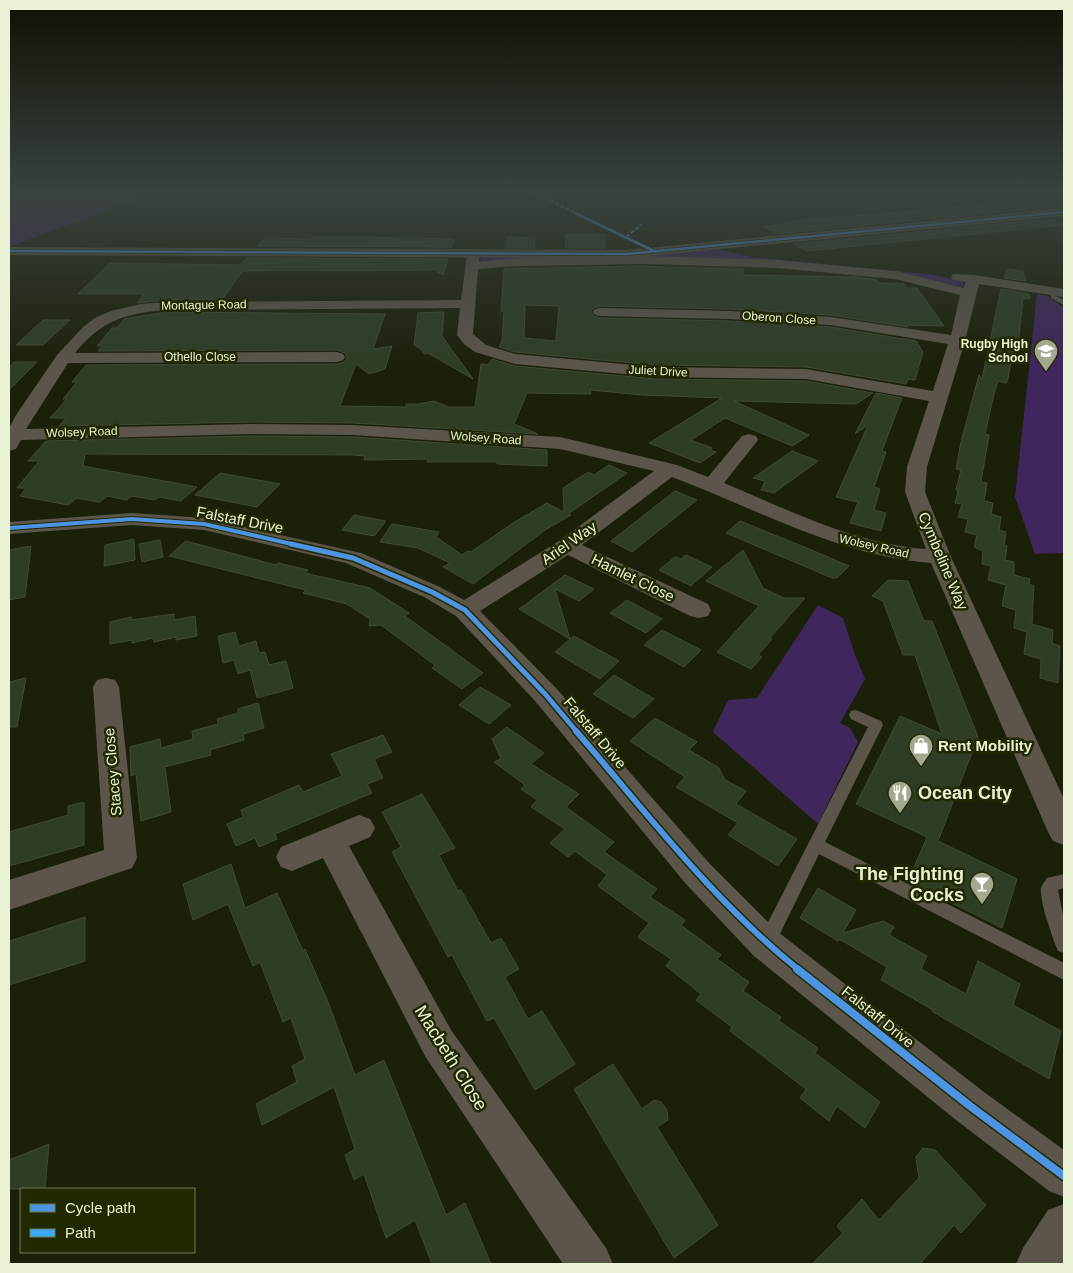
<svg xmlns="http://www.w3.org/2000/svg" width="1073" height="1273" viewBox="0 0 1073 1273" font-family="Helvetica,sans-serif">
	<style>
		.green { fill: #3f275e }
		.building { fill: #2f3d25; stroke: #414a36; fill-rule: evenodd }
		.lines { fill: none; stroke-linecap: round; stroke-linejoin: round }
		.lane { fill: #5c564a; fill-rule: evenodd }
		.street { fill: #5c564a; fill-rule: evenodd }
		.secondary { fill: #5c5748; fill-rule: evenodd }
		.quiet { stroke: #3fa9f5; stroke-width: 2; stroke-dasharray: 4 2; stroke-linecap: butt }
		.cycleway-far4-casing { stroke: #212900; stroke-width: 4 }
		.cycleway-far3-casing { stroke: #212900; stroke-width: 6 }
		.cycleway-far2-casing { stroke: #212900; stroke-width: 8 }
		.cycleway-far1-casing { stroke: #212900; stroke-width: 9 }
		.cycleway-casing { stroke: #212900; stroke-width: 11 }
		.cycleway-far4 { stroke: #4d94e3; stroke-width: 2.5 }
		.cycleway-far3 { stroke: #4d94e3; stroke-width: 4 }
		.cycleway-far2 { stroke: #4d94e3; stroke-width: 5 }
		.cycleway-far1 { stroke: #4d94e3; stroke-width: 6 }
		.cycleway { stroke: #4d94e3; stroke-width: 8 }
		.labels { text-anchor: middle; stroke-width: 5; stroke-linejoin: round; paint-order: stroke }
		.far-street-label { font-size: 12px; fill: #eaf3d5; stroke: #212900 }
		.far-poi-label { font-size: 12px; font-weight: bold; fill: #eaf3d5; stroke: #212900; text-anchor: end }
		.street-label { font-size: 15px; fill: #eaf3d5; stroke: #212900 }
		.poi-label { font-size: 15px; font-weight: bold; fill: #eaf3d5; stroke: #212900; text-anchor: start }
		.near-poi-label { font-size: 18px; font-weight: bold; fill: #eaf3d5; stroke: #212900; text-anchor: start }
		.near-street-label { font-size: 18px; fill: #eaf3d5; stroke: #212900 }
	</style>
	<rect width="100%" height="100%" fill="#1b2009"/>
	<path class="green" d="M9,192h147l-147,55z
		M718,249l33,8 175,17 30,5 8,4 -1,4h-9l-43,-10 -144,-15h-289l7,-6z
		M1037,294l10,2 17,12v245l-29,1 -20,-57z
		M818,605l25,13 12,37 10,24 -25,44 10,5 8,14 -40,82 -105,-92 15,-32 29,-2z"/>
	<path class="building" d="M1013,202l16,7 -253,25 -13,-8 23,-2 -3,-2z
		M1051,219l13,6 -257,26 -14,-7z
		M565,234h40v14h-39z
		M312,237h50l92,2 -2,8 -195,-1 8,-8 45,1z
		M507,237l28,1 -1,10h-28z
		M246,258l202,1 -5,16 -9,-5 -192,1 -20,29h-55l-30,3 7,-9h-66l32,-31 130,2z
		M634,266l104,3h5l1,6 111,2 19,2 7,4 23,1 3,4h10l27,38 -38,-1 2,2 -77,-12 -102,-6 -129,-3 -5,1 -4,4 2,5 7,2 129,3 102,6 85,14 7,11 -8,28 -7,-1 -2,5 -100,-17 -150,-2 -141,-13 -16,-5 3,-6 2,-30h-3l3,-42zM525,305l34,1 -3,35 -32,-3z
		M1007,269l16,2 3,10 -22,-3z
		M1001,289l28,5 2,4 -8,1 -4,38 -1,8h-2l-1,5h-2l-5,29 -2,4 -8,-2 -4,13 -9,40 4,1 -8,47 6,1 -3,18 9,2 -2,11 10,3 -2,13 7,2 -2,13 3,1 -2,14 9,2v13l16,4 -1,5 5,2 -2,38 21,6 -1,13 8,3 -2,37 -18,-5 1,-19 -17,-5 3,-22 -13,-4 2,-18 -14,-4 4,-21 -18,-5 3,-14 -9,-2 1,-13 -9,-4 3,-12 -12,-3 3,-13 -10,-2 4,-13 -7,-1 3,-12 -2,-1 5,-20 -5,-1 5,-27 18,-67 3,4z
		M167,312l218,2 -12,35 19,-3 -7,23 -16,5 -13,-10 -16,42 66,1v-3h13l15,-3 15,6h26l6,-43 7,1 4,-6 23,7 141,13 150,2 67,12 -17,11 -122,-3 75,34 -17,11 -67,-28 -34,22 21,8 -1,2 5,2 -16,11 -51,-20 73,-45 -80,-3 -52,-5 1,4 -64,-1 -13,31 24,10 -185,-11 -102,-1 -192,4 7,-8h-16l17,-19h-4l14,-17h-5l14,-17 251,-1 7,-2 3,-4 -2,-5 -8,-3 -239,1 4,-5h-5l15,-18h5l7,-9z
		M444,312l-2,24 31,43 -45,-26 -4,1 -3,-5 -7,-4 4,-32z
		M43,320h27l-27,25h-27z
		M14,362h23l-28,28v-23z
		M876,393l26,5 -20,53 4,1 -12,35 6,2 -6,21 12,3 -5,18 -31,-8 8,-21 -22,-5 32,-72 -13,9z
		M251,436l102,1 194,13v16l-50,-2v-2h-70l1,-3 -64,1 1,-4 -13,-1 -267,-1 -2,12 114,21 -16,14 -22,-4 -4,3 -23,-4 -6,4 -19,-4 -8,6 -22,-4 -9,7 -48,-9 6,-8h-9l22,-27h-11l18,-20z
		M792,451l26,10 -44,32 -13,-3 4,-9 -12,-3z
		M609,465l18,8 -59,41 3,1 -26,15 -72,54 -30,-17 7,-4 -32,-15 -38,-6 12,-18 47,8 -3,5 26,18 6,-4 3,1 42,-29 34,-20 17,9 -1,-24 25,-16 6,3z
		M220,473l60,11 -23,23 -62,-12z
		M675,491l22,9 -65,52 -21,-11z
		M354,515l32,6 -12,15 -32,-6z
		M740,521l74,30 35,15 -12,12h-5l-106,-45z
		M134,539l1,21 -31,6 1,-21z
		M160,540l3,17 -21,5 -3,-18z
		M186,541l90,24 2,-2 30,7 -3,3 65,15 39,25 -4,3 78,57 -21,16 -30,-21 3,-3 -54,-40 -12,1 1,-7 -23,-15 -44,-11 3,-3 -137,-34z
		M31,546l-6,51 -16,3v-50z
		M743,550l20,38 21,10h21l-35,40 2,1 -14,16 4,2 -11,12 -34,-17 42,-46 -53,-25z
		M686,555l26,12 -21,19 -32,-16 16,-13 6,2z
		M565,575l29,14 -15,12 -24,-12 15,50 4,-3 45,25 -19,18 -45,-27 15,-13 -51,-30z
		M888,580l20,1 16,40h8l46,116 -40,104 79,38 -15,49 -94,-47 19,-44 -71,-33 44,-88 42,18 -27,-79h-12l-20,-54 -11,-5z
		M627,600l35,19 -16,14 -36,-20z
		M174,614v6l21,-4 2,20 -21,4v-3l-22,5 -1,-4 -21,5v-3l-22,4v-22l21,-5v3z
		M662,630l39,20 -17,17 -40,-22z
		M235,632l4,14 17,-5 3,12 6,-1 4,13 17,-4 7,27 -36,10 -7,-28 -12,4 -4,-14 -11,3 -5,-27z
		M614,675l40,24 -21,19 -40,-24z
		M26,678l-9,49h-8v-45z
		M480,687l31,18 -22,19 -30,-19z
		M258,703l6,25 -21,6 1,6 -34,10 1,5 -46,12 6,45 -30,9 -5,-47 -5,2 -1,-29 30,-8 1,9 32,-9 -1,-8 26,-7 -1,-5 21,-6v-4z
		M655,718l42,24 -8,8 30,18 6,12 21,11 -10,13 61,35 -19,27 -50,-31 10,-12 -62,-36 9,-10 -55,-36z
		M507,727l37,26 -13,11 48,30 -13,13 48,35 -10,10 53,37 -7,8 35,23 -4,5 40,30 -4,4 32,23 -6,9 38,26 -2,4 39,27 -3,5 65,49 -15,26 -28,-22 -8,15 -29,-23 6,-9 -76,-58 2,-4 -36,-27 5,-6 -35,-28 5,-7 -33,-22 11,-14 -51,-37 9,-11 -32,-24 -7,6 -18,-14 15,-14 -34,-22 6,-7 -16,-11 4,-4 -31,-23 7,-3 -9,-20z
		M383,735l9,17 -18,7 9,19 -16,6 5,9 -97,41 2,5 -18,8 -4,-9 -19,8 -9,-22 16,-7 -2,-7 58,-25 4,7 39,-16 -11,-22z
		M422,794l33,54 -16,7 19,36 3,-1 30,53 10,-5 18,31 -14,8 23,42 14,-8 33,53 -40,26 -41,-72 -7,3 -35,-66 -4,2 -56,-105 9,-5 -19,-35z
		M84,802v43l-75,21v-34l59,-17v-9z
		M231,864l14,44 32,-15 26,58 2,-2 23,53 27,73 29,-15 62,155 19,-12 26,61h-59l-17,-44 -29,18 -22,-64 -10,6 -9,-25 10,-6 -21,-62 -72,38 -6,-21 41,-22 -5,-16 13,-7 -14,-41 -8,4 -23,-60 -7,4 -25,-62 -35,16 -10,-36z
		M818,888l38,22 -13,23 40,-12 11,6 -5,8 38,21 -6,13 45,25 12,-33 42,23 -7,21 48,26 -12,48 -116,-67v-2l-52,-30 6,-13 -48,-28 -1,2 -38,-23z
		M85,917v44l-76,24v-44z
		M613,1064l29,45 12,-9 7,2 6,8 1,10 -11,7 61,98 -44,33 -100,-169z
		M49,1144l-4,45h-36v-29z
		M923,1148l12,2 51,55 -25,28 -7,-8 -34,39h-108l31,-31 -6,-7 25,-27 17,21 40,-42 -3,-21z"/>
	<g class="lines">
		<path class="lane" d="M1050,290h4l2,6 8,4v5l-13,-7z
			M856,710l25,11 2,4 -58,117 239,121v17l-245,-126 -46,94 -6,2 -6,-2 -3,-6 3,-6 107,-209 -17,-8 -2,-4 2,-4z
			M1064,874v14l-6,2 6,29v34l-6,-2c-5,-12 -19,-51 -17,-63 1,-3 4,-7 6,-10z"/>
		<path class="street" d="M473,250l6,4v8l38,-4 129,-2 131,4 118,11 68,17 3,-6 -13,-2 -2,-3 2,-3 21,1 90,14v8l-85,-13 -14,57 -38,126 -2,25 26,65 113,242v46l-11,-4 -5,-9 -117,-269c-92,-7 -174,-54 -259,-86l-90,68 126,59 3,6 -3,6 -9,2 -9,-2 -122,-61 -88,56 76,77 154,176 68,68 206,160 80,58v47l-15,-6 -93,-71 -202,-164 -68,-72 -150,-182 -80,-86 -32,-19 -78,-34 -142,-33 -72,-5 -123,9v-12l123,-9 72,5 157,35 79,34 24,13 95,-59 95,-70 -94,-22 -207,-14 -102,-1 -230,6 -5,9 -7,2v-23l7,-13 41,-60 26,-28 12,-9 16,-7 30,-7 26,-2 294,-2 6,-46zM646,264l131,4 118,11 65,16 -9,40 -120,-18 -102,-6 -129,-3 -5,1 -2,3 2,3 5,1 129,3 102,6 117,19 -15,47 -127,-22 -150,-2 -141,-13 -29,-9 -13,-11 5,-65 39,-3zM460,308l-3,27 7,9 11,8 40,12 141,13 150,2 123,22 -22,66 -2,25 21,57c-71,-5 -137,-39 -202,-66l34,-43 -2,-4 -7,-2 -7,2 -34,41 -31,-12 -117,-28 -207,-12 -102,-1 -225,5 42,-66 269,-1 6,-2 2,-3 -2,-3 -6,-2 -262,1c27,-33 51,-40 92,-43z
			M106,678l9,2 4,7 18,171 -5,10 -123,42v-30l95,-30 -11,-163 4,-7z
			M359,815l11,4 5,9 -5,9 -21,9 102,184 155,218 7,16h-50l-138,-208 -102,-198 -31,13 -11,-4 -5,-10 5,-10z
			M1064,1204v60h-48l7,-16 25,-38z"/>
		<path class="secondary" d="M1064,208v8l-437,42 -618,-3v-8l618,3z"/>
		<path class="quiet" d="M534,192l43,22
			M626,237l16,-13"/>
		<defs>
			<path id="cycleway-far4" d="M575,213l81,39
				M9,251l618,3 437,-42"/>
			<path id="cycleway-far3" d="M9,528l123,-9 72,5 92,21"/>
			<path id="cycleway-far2" d="M291,544l62,14 79,34 33,18 81,85 31,37"/>
			<path id="cycleway-far1" d="M576,731c71,82 138,171 223,239"/>
			<path id="cycleway" d="M797,969l173,137 94,70"/>
		</defs>
		<use href="#cycleway-far4" class="cycleway-far4-casing"/>
		<use href="#cycleway-far3" class="cycleway-far3-casing"/>
		<use href="#cycleway-far2" class="cycleway-far2-casing"/>
		<use href="#cycleway-far1" class="cycleway-far1-casing"/>
		<use href="#cycleway" class="cycleway-casing"/>
		<use href="#cycleway-far4" class="cycleway-far4"/>
		<use href="#cycleway-far3" class="cycleway-far3"/>
		<use href="#cycleway-far2" class="cycleway-far2"/>
		<use href="#cycleway-far1" class="cycleway-far1"/>
		<use href="#cycleway" class="cycleway"/>
	</g>
	<linearGradient id="sky" x2="0" y2="1"><stop stop-color="#0f1205"/><stop offset="0.52" stop-color="#39423e"/><stop offset="1" stop-color="#39423e" stop-opacity="0"/></linearGradient>
	<rect width="1073" height="370" fill="url(#sky)"/>
	<defs>
		<symbol id="school-pin" viewBox="-11 -11 22 30"><path d="M0 17L-7.5 6A9.5 9.5 0 1 1 7.5 6Z" fill="#a2a98e" stroke="#212900"/><path d="M0-5L7-2L0 1L-7-2ZM-4 1L0 2.5L4 1V4Q0 6-4 4Z" fill="#fff"/></symbol>
		<symbol id="shop-pin" viewBox="-11 -11 22 30"><path d="M0 17L-7.5 6A9.5 9.5 0 1 1 7.5 6Z" fill="#a2a98e" stroke="#212900"/><path d="M-5-2.5h2.3a2.7 3.5 0 0 1 5.4 0H5L5.5 6h-11ZM-1.5-2.5h3a1.5 2.3 0 0 0-3 0Z" fill="#fff"/></symbol>
		<symbol id="restaurant-pin" viewBox="-11 -11 22 30"><path d="M0 17L-7.5 6A9.5 9.5 0 1 1 7.5 6Z" fill="#a2a98e" stroke="#212900"/><path d="M-5-6h1v4h1v-4h1v4h1v-4h1v5L-1.5 .5V6h-2V.5L-5-1ZM5-6V6H3V1.5H1.5Q1.5-4 5-6Z" fill="#fff"/></symbol>
		<symbol id="bar-pin" viewBox="-11 -11 22 30"><path d="M0 17L-7.5 6A9.5 9.5 0 1 1 7.5 6Z" fill="#a2a98e" stroke="#212900"/><path d="M-6-5H6L.8 .8V4.5H3.5V6h-7V4.5H-.8V.8Z" fill="#fff"/></symbol>
	</defs>
	<g fill-rule="evenodd">
		<use href="#school-pin" x="1032" y="337" width="28" height="38"/>
		<use href="#shop-pin" x="907" y="732" width="28" height="38"/>
		<use href="#restaurant-pin" x="886" y="779" width="28" height="38"/>
		<use href="#bar-pin" x="968" y="870" width="28" height="38"/>
	</g>
	<g class="labels">
		<g class="far-street-label">
			<text transform="translate(204 305) rotate(-1)" y="4">Montague Road</text>
			<text transform="translate(779 318) rotate(4)" y="4">Oberon Close</text>
			<text x="200" y="361">Othello Close</text>
			<text transform="translate(658 371) rotate(3)" y="4">Juliet Drive</text>
			<text transform="translate(82 432) rotate(-2)" y="4">Wolsey Road</text>
			<text transform="translate(486 438) rotate(4)" y="4">Wolsey Road</text>
			<text transform="translate(874 546) rotate(13)" y="4">Wolsey Road</text>
		</g>
		<g class="far-poi-label">
			<text x="1028" y="348">Rugby High<tspan x="1028" dy="14">School</tspan></text>
		</g>
		<g class="street-label">
			<text transform="translate(240 520) rotate(11)" y="5">Falstaff Drive</text>
			<text transform="translate(569 543) rotate(-35)" y="5">Ariel Way</text>
			<text transform="translate(943 561) rotate(67)" y="5">Cymbeline Way</text>
			<text transform="translate(633 578) rotate(26)" y="5">Hamlet Close</text>
			<text transform="translate(595 733) rotate(50)" y="5">Falstaff Drive</text>
			<text transform="translate(113 772) rotate(-95)" y="5">Stacey Close</text>
			<text transform="translate(878 1017) rotate(39)" y="5">Falstaff Drive</text>
		</g>
		<g class="poi-label">
			<text x="938" y="751">Rent Mobility</text>
		</g>
		<g class="near-poi-label">
			<text x="918" y="799">Ocean City</text>
			<text x="964" y="880" text-anchor="end">The Fighting<tspan x="964" dy="21">Cocks</tspan></text>
		</g>
		<g class="near-street-label">
			<text transform="translate(451 1058) rotate(58)" y="6">Macbeth Close</text>
		</g>
	</g>
	<rect width="1073" height="1273" fill="none" stroke="#eaf3d5" stroke-width="20"/>
	<rect x="20" y="1188" width="175" height="65" fill="#212900" stroke="#717a55"/>
	<rect x="30" y="1204" width="25" height="8" fill="#4d94e3" stroke="#717a55"/>
	<text x="65" y="1213" font-size="15" fill="#eaf3d5">Cycle path</text>
	<rect x="30" y="1229" width="25" height="8" fill="#3fa9f5" stroke="#717a55"/>
	<text x="65" y="1238" font-size="15" fill="#eaf3d5">Path</text>
</svg>
